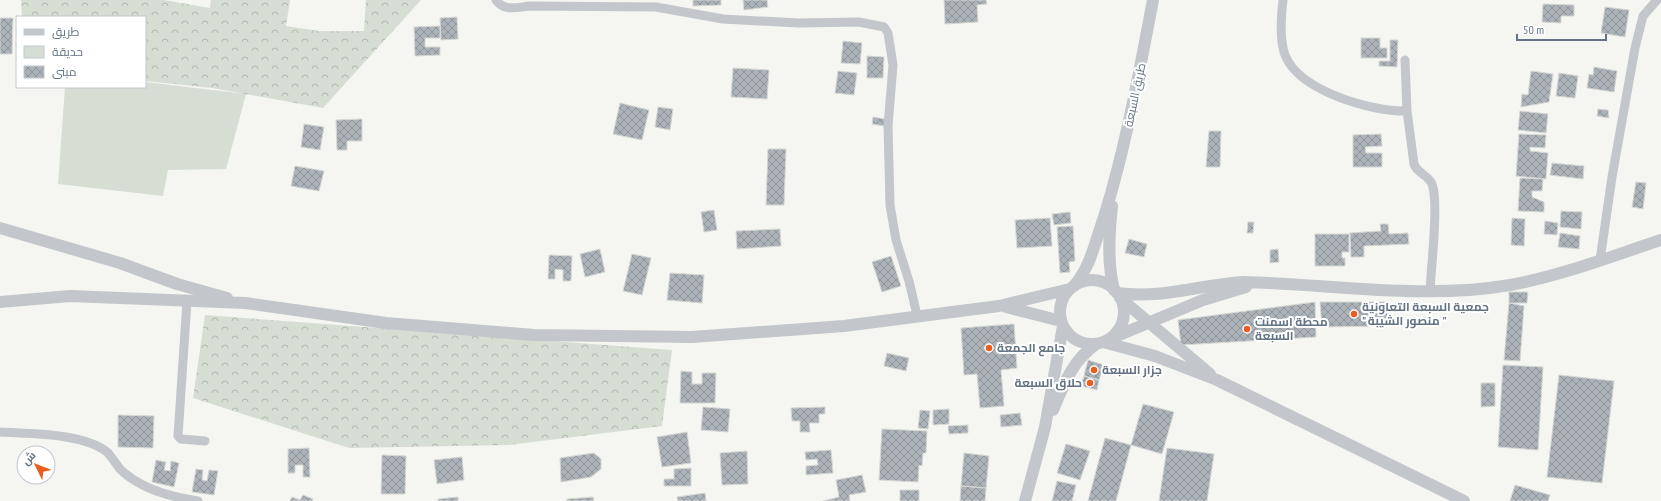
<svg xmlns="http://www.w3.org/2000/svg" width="1661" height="501" viewBox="0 0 1661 501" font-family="'PT Sans Narrow',Cairo,sans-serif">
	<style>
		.green { fill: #d6ddd3 }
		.forest { fill: url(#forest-crowns) }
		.building { fill: url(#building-cross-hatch); stroke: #d7d7d4 }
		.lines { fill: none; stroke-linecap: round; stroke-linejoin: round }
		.minor { stroke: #c3c6ca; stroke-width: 9 }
		.tertiary { stroke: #c3c6ca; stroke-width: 12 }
		.poi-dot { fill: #e95d1e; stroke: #fff; stroke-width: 1.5 }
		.labels { text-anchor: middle; stroke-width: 4; stroke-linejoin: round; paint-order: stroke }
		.street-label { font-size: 12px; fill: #637384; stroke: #fff }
		.poi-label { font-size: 12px; font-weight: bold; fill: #637384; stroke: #fff; text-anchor: start }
	</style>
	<defs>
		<pattern id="forest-crowns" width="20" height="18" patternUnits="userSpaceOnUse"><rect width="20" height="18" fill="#d6ddd3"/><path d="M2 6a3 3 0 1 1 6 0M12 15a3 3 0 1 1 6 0" fill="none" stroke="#b1b8b1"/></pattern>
		<pattern id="building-cross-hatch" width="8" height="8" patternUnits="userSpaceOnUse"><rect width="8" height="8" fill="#abb2b8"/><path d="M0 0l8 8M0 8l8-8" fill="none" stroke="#8f959b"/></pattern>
	</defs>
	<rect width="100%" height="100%" fill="#f5f6f2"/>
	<path class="green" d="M145,82l101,12 -20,75 -58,1 -5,26 -105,-12 7,-97h80z"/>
	<path class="forest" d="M21,0h143l46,8 1,-8h79l-4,26 33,5h45l2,-31h55l-98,108 -111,-20 -67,-7v-64h-123z
		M205,315l467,35 -10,76 -153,19 -160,3 -156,-50z"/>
	<path class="building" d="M693,0h28v5l-28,1z
		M743,0h24l1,7 -24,3z
		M944,0h42l1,4 -10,1 1,17 -33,2z
		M1543,4l31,1v11h-13v7l-19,-1z
		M1605,7l24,3 -4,27 -24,-4z
		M457,17l1,22 -17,1 -1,-22z
		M0,18h13l-1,36h-12z
		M440,26v12h-15v9h15v8l-25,1 -1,-29z
		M1361,38h19v10h7v10h-26z
		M1390,40h8l-1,27 -18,-1v-5h11z
		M843,41l19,2 -2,21 -19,-1z
		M867,56l17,1 -1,21h-16z
		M1594,67l23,4 -3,21 -27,-4 2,-14 4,1z
		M733,68l36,2 -2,29 -36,-2z
		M838,71l19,2 -3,22 -19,-2z
		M1531,71l22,3 -4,28 -28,5 1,-13 6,1z
		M1559,73l19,3 -3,22 -19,-2z
		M620,103l29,7 -7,30 -29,-6z
		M658,107l15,2 -3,21 -15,-3z
		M1598,109l10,1 1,8 -12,-2z
		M1520,111l28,3 -2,19 -28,-3z
		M873,117l12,2 -1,7 -12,-2z
		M362,119v22h-15v9h-10l-1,-30z
		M304,124l20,3 -4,23 -19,-3z
		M1209,131h12l-1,36h-14z
		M1381,134l1,12 -17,1 1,6h16v14h-29v-32z
		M1519,134l27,1 -1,13 -15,-1v4l18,2 -2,26 -30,-3z
		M768,149h18l-2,56h-18z
		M1552,163l32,3 -1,13 -33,-4z
		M295,166l29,5 -5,20 -28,-5z
		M1520,178l23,1 -1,12h-10v6l12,5v10l-26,-1z
		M1636,182l10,1 -3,26 -11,-2z
		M714,210l3,20 -13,2 -3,-20z
		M1561,211l21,1 -1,17 -21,-2z
		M1070,212l1,11 -17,2 -2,-11z
		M1050,218l2,28 -35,2 -2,-28z
		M1512,218l13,1 -1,27 -13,-1z
		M1545,221l13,2 -1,12 -13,-1z
		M1248,222h6l-1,11h-6z
		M1380,224h8l1,10 19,-1 1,11 -45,2v11h-13l-1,-24 31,-2z
		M1073,226l2,35 -6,1 1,10 -10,1 -3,-46z
		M780,229l1,17 -44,3 -1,-18z
		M1560,233l20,3 -1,13 -21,-2z
		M1315,234h34v18h-7v6h3v8h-30z
		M1129,239l18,5 -3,13 -19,-4z
		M600,249l5,23 -20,5 -5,-23z
		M1278,249l1,13 -9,1v-13z
		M632,254l19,4 -9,37 -19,-4z
		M549,255l23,1 -1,25h-8v-11l-8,-1v10h-7z
		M891,256l10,30 -19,6 -10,-30z
		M670,273l34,2 -2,28 -35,-3z
		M1509,292h19l-1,11h-18z
		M1315,302l1,35 -135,8 -3,-25z
		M1320,302h67l1,24 -66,1z
		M1509,303l15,3 -4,55 -16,-1z
		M1014,324l3,44 -16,2 3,36 -24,2 -3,-34 -13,1 -3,-47z
		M887,353l22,5 -3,13 -22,-5z
		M1088,360l16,5 -5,15 -15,-4z
		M1503,365l40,2 -5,83 -40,-3z
		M681,371l11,1v12h10v-11h14l-1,30h-35z
		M1559,375l55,6 -12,102 -55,-6z
		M1084,376l15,4 -2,10 -16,-4z
		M1481,383h14v23l-14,1z
		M1143,404l31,8 -12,42 -31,-9z
		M703,407l27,2 -2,23 -27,-2z
		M825,407v7h-6v9h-10l1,9h-10v-11h-8l-1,-13z
		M949,409v15l-16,1v-15z
		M920,410l10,1 -2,18 -10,-1z
		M1020,413l2,12 -21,2 -1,-12z
		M118,415l36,1 -1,32 -35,-1z
		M968,425v8l-19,1 -1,-8z
		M882,429l45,2 -1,22h-3l-1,13 -3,-1 -1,17 -39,-2z
		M687,432l4,31 -29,4 -5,-30z
		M1105,438l26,7 -15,56h-28z
		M1066,444l24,7 -10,29 -23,-7z
		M309,448l1,29h-7v-12h-8v8h-7v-24z
		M1167,448l47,6 -7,47h-48z
		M831,450l2,23 -27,2v-9l12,-1 -1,-6 -11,1 -1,-8z
		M747,451l1,33 -26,1 -2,-32z
		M594,453l7,6v10l-10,8 -30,5 -1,-24z
		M964,453l25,3 -3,32 -25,-2z
		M382,455l24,1 -1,38h-24z
		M462,457l2,23 -27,4 -3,-24z
		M156,460l10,2 -2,8 6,1 1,-10 8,2 -5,24 -22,-5z
		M691,468v18h-27v-7h10v-10z
		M196,469l7,1 -1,10 5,1 2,-11 9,1 -4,24 -22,-3z
		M862,475l4,17 -17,3 1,6h-27l16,-4 -3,-17z
		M1057,481l19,4 -4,16h-20z
		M1515,485l35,10 -2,6h-38z
		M961,486l25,2 -1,13h-25z
		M900,490h19v11h-19z
		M705,493l1,8h-28l-1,-4z
		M303,495l10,4 -1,2h-22l2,-4 8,3z
		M458,497v4h-20v-2z
		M593,497l1,4h-27v-2z"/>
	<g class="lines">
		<path class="minor" d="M496,0c8,12 22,7 34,6l126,1 67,12 76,4 60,-1 25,5 4,6 5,32 -5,61 2,79 6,35 13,41 8,34
			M1283,0c-2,17 -4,39 2,55 14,36 87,57 122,56
			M1405,60l2,51 7,53c3,9 14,11 18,20 7,18 -1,84 -2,107
			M1600,260l12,-83 23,-129 8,-32 14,-16
			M187,301l-9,135 3,3 24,2
			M0,432c29,2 84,1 107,20 5,5 9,12 13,17 20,20 51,28 78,32"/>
		<path class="tertiary" d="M1112,206c-3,27 -5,57 2,84
			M0,228l120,35 57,21 50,14
			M1060 312a32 32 0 1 1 64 0a32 32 0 1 1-64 0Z
			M1074,286c17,-20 21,-44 30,-69 22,-71 35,-144 49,-217
			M1117,293c46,6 81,-8 126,-11 87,2 180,18 267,3 51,-9 102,-29 151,-45
			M1120,298l90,76
			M0,302l70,-6 175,7 141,20 148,12 158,2 152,-11 155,-20 71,-17
			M1006,307l55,14
			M1112,338l91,-38 43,-13
			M1103,342l52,14 62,24 247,121
			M1053,410c11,-26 19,-49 43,-66
			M1025,501l20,-74 18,-101"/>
	</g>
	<g class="poi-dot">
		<circle cx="1354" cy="314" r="4"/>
		<circle cx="1247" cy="329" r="4"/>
		<circle cx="989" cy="348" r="4"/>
		<circle cx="1094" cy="370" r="4"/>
		<circle cx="1090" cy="383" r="4"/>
	</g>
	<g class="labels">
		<g class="street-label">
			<text transform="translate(1135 95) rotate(-78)" y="4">طريق السبعة</text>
		</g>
		<g class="poi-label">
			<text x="1362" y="311">جمعية السبعة التعاونية<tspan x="1362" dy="14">" منصور الشيبة "</tspan></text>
			<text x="1255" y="326">محطة اسمنت<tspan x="1255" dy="14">السبعة</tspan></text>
			<text x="997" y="352">جامع الجمعة</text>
			<text x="1102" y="374">جزار السبعة</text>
			<text x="1082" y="387" text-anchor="end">حلاق السبعة</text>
		</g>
	</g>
	<rect x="16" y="16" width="130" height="72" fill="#ffffff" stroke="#c1c7ce"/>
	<rect x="24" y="29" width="20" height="6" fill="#c3c6ca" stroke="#c1c7ce"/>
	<text x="52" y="36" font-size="12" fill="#637384">طريق</text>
	<rect x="24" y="46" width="20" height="12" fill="#d6ddd3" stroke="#c1c7ce"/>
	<text x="52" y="56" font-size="12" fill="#637384">حديقة</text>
	<rect x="24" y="66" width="20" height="12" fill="url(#building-cross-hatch)" stroke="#c1c7ce"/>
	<text x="52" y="76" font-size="12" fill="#637384">مبنى</text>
	<g transform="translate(36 465) rotate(313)"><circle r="19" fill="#ffffff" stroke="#c1c7ce"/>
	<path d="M0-3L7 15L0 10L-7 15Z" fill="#e95d1e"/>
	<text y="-6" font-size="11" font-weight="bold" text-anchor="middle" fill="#637384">ش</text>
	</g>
	<path d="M1517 34v6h89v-6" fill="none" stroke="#637384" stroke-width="2"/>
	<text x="1523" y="34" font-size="12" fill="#637384" stroke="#ffffff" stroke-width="3" paint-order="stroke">50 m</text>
</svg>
